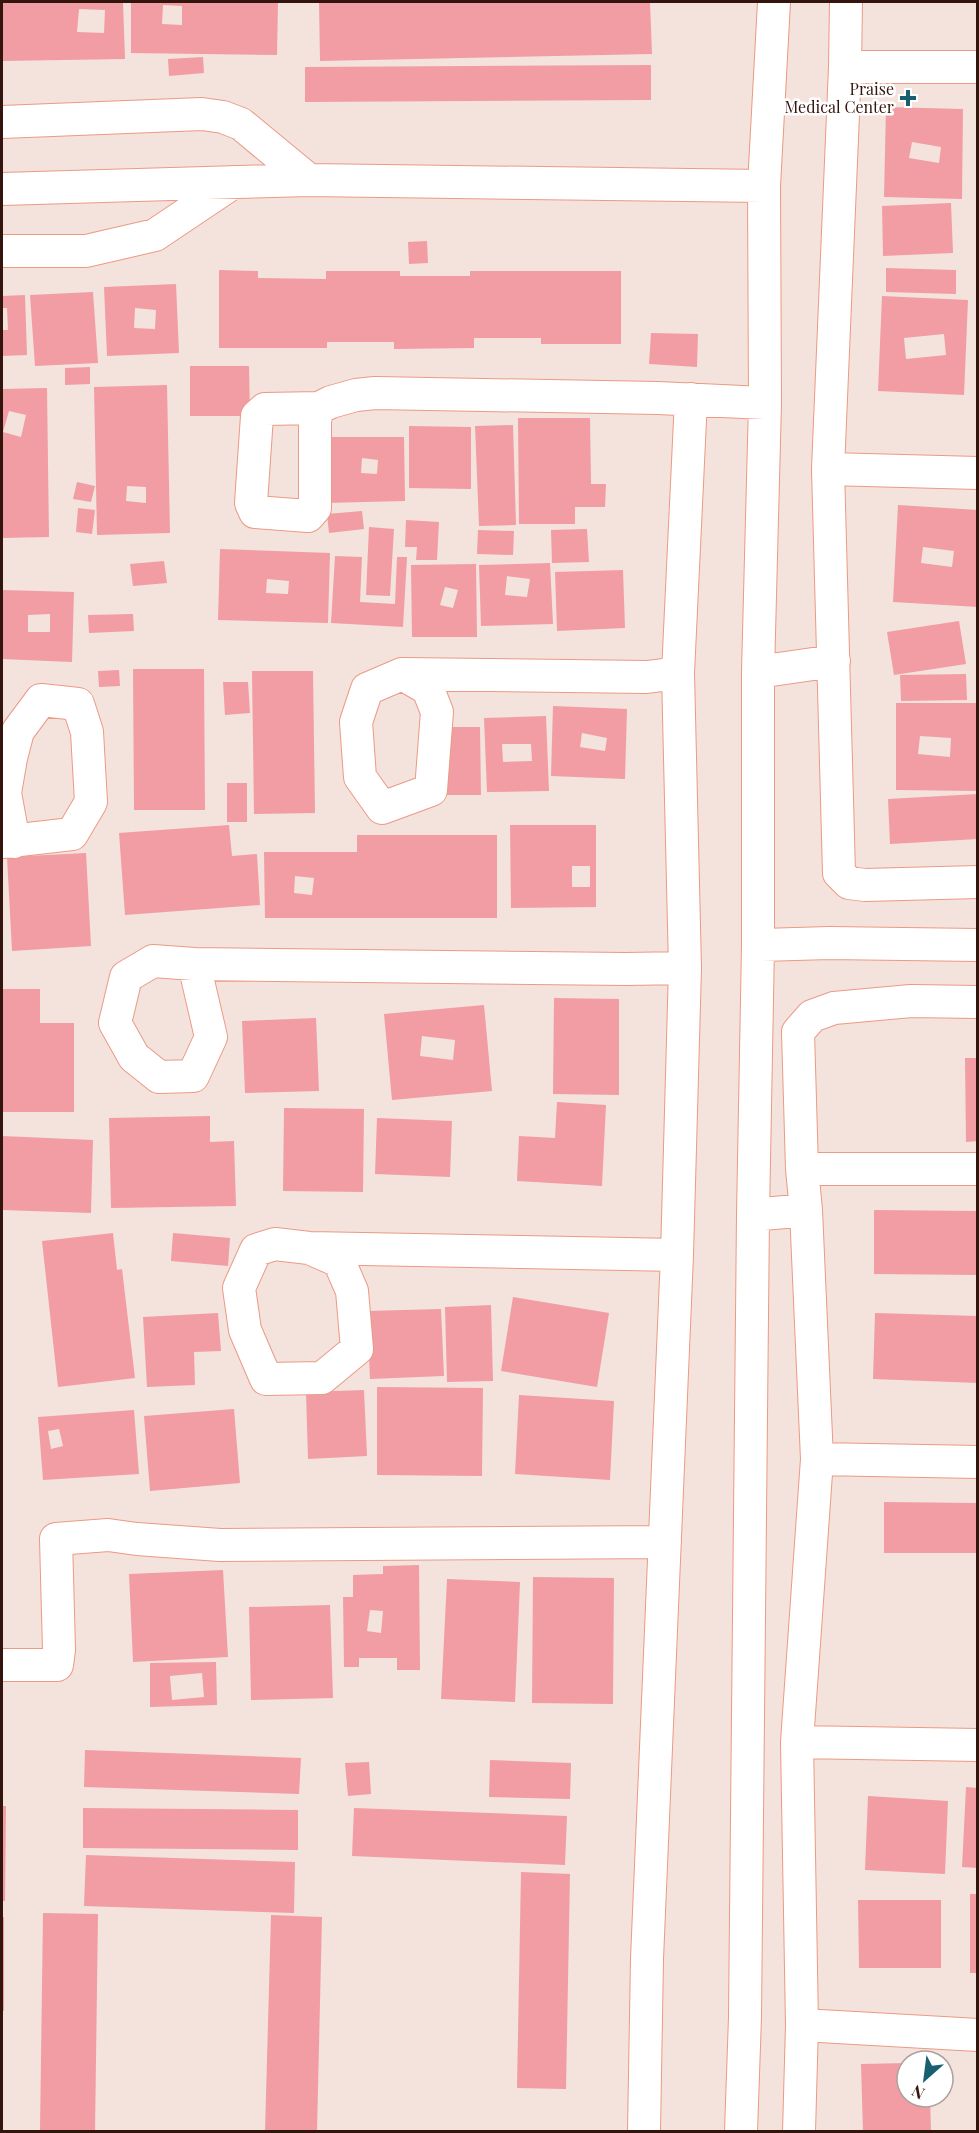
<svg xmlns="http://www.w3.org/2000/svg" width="979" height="2133" viewBox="0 0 979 2133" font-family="'Playfair Display',serif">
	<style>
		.building { fill: #f19da3; fill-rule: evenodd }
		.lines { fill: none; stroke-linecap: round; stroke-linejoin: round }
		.minor-casing { stroke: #eb9a84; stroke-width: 34 }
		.minor { stroke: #fff; stroke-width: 32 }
		.poi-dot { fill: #186070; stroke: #fff; stroke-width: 2 }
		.labels { text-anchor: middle; stroke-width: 5; stroke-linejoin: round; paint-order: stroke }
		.poi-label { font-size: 16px; fill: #34150d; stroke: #fff; text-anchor: end }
	</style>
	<rect width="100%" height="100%" fill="#f4e2dd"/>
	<path class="building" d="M2,2h121l2,57 -123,2zM79,9l26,1 -1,23 -27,-1z
		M131,2h147l-1,53 -146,-2zM163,5l19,1v19l-20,-1z
		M319,2h331l2,52 -332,7z
		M203,57l1,16 -35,3 -1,-17z
		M651,65v35l-346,2v-35z
		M886,107l77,2 -1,90 -78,-2zM912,142l29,5 -2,16 -30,-5z
		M951,203l2,50 -70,3 -1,-50z
		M427,241l1,22 -19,1 -1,-22z
		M886,268l70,2v24l-70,-2z
		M219,270l39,1v7l68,1v-8h74v5h70v-5h151v73h-80v-6h-67v10l-80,1v-7h-67v6h-108z
		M176,284l3,69 -72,3 -3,-69zM135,308l21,2 -1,19 -21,-1z
		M93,292l5,71 -63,3 -5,-71z
		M25,295l2,60 -25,1v-26h6l-1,-22h-5v-12z
		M882,296l86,4 -4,95 -86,-4zM944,334l2,21 -40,4 -2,-21z
		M651,333l47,1 -1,33 -48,-3z
		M190,366h59l1,50h-60z
		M90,367v17l-25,1v-17z
		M167,385l3,148 -73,2 -3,-148zM127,486l19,1v16l-20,-2z
		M47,388l2,149 -47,1v-149zM9,411l17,4 -5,22 -18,-5z
		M518,418h72l1,66h15l-1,23h-30v17h-56z
		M513,425l3,100 -37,1 -4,-100z
		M409,426l62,1v62l-62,-1z
		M324,437h80l1,64 -80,2zM362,458l16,2 -1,14 -16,-1z
		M77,482l18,4 -4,16 -18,-3z
		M898,505l80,5v97l-85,-5zM923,547l31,4 -2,16 -31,-4z
		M78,508l17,2 -3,24 -16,-2z
		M362,511l2,18 -35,4 -2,-19z
		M406,520l33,2 -2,38h-21l1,-13h-12z
		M369,527l25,2 -4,67 -24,-1z
		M587,529l2,33 -37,1 -1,-33z
		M478,530l36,1 -1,24 -36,-1z
		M220,549l110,4 -2,70 -110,-3zM267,579l22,2 -1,13 -22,-1z
		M335,556l27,1 -2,45 35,2 2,-47h10l-4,70 -72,-4z
		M164,561l3,22 -34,3 -3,-22z
		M550,563l3,61 -72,2 -2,-61zM507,576l23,3 -3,18 -22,-2z
		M476,564l1,73h-65l-1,-72zM445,587l13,3 -5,18 -13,-3z
		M623,570l2,58 -68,3 -2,-59z
		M2,590l72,2 -2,70 -70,-3zM50,614v18h-22v-17z
		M133,614l1,17 -45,2 -1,-18z
		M959,621l7,43 -72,11 -7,-43z
		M133,669h71l1,141h-71z
		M119,670l1,16 -21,1 -1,-16z
		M252,671h61l2,142 -61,1z
		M966,674l1,26 -66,1 -1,-26z
		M223,682h25l2,31 -25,2z
		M896,703h82v88l-82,-1zM920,736l31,2 -1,19 -32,-3z
		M553,706l74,3 -2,70 -74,-3zM582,733l25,5 -2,13 -25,-4z
		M546,716l3,75 -62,1 -3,-74zM502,744h29l1,17 -29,1z
		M444,727h36l1,68h-37z
		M227,783h20v39h-20z
		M978,794v45l-88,5 -2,-45z
		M229,825l3,31 25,-2 3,51 -135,10 -6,-82z
		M510,825h86v82l-85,1zM572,866h18v21h-18z
		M357,835h140v83h-232l-1,-66h93zM295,876l19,2 -2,17 -18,-2z
		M86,853l5,93 -79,5 -5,-94z
		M2,989h38v34h34v89h-72z
		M554,998l65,1v96l-66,-1z
		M484,1005l8,86 -100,9 -8,-86zM422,1036l33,4 -2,20 -33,-4z
		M316,1018l3,73 -74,2 -3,-72z
		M965,1058h13v83l-12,1z
		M557,1102l49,3 -4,81 -85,-5 2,-45 36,2z
		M284,1108l80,1 -1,83 -80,-1z
		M210,1116v26l24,-1 2,65 -125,2 -2,-90z
		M377,1118l75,3 -2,56 -75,-3z
		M2,1136l91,4 -2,73 -89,-3z
		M874,1210l104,1v64l-104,-1z
		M113,1233l4,37 5,-1 13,109 -77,9 -16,-146z
		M173,1233l57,5 -2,28 -57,-5z
		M513,1297l96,16 -12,74 -96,-16z
		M491,1305l2,76 -46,1 -2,-75z
		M441,1309l3,67 -74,3 -3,-68z
		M218,1313l3,38 -27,1 1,33 -48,2 -4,-70z
		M875,1313l103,3v67l-105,-4z
		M377,1387l106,1 -1,88 -105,-1z
		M364,1390l3,66 -59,3 -2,-67z
		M519,1395l95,6 -4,79 -95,-6z
		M234,1409l6,74 -90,8 -6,-75z
		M134,1410l5,64 -96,6 -5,-63zM59,1429l4,17 -12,3 -3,-18z
		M884,1502l94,1v50h-94z
		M419,1565l1,105h-23v-12h-38v9h-15l-1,-70h10v-22l30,-1v-8zM370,1610l13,1 -2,22 -14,-2z
		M223,1570l5,87 -95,5 -4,-88z
		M533,1577l81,1 -1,126 -81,-1z
		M447,1579l73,3 -5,120 -74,-3z
		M330,1605l3,93 -82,2 -2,-93z
		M216,1662l1,43 -67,2v-44zM202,1673l2,24 -32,3 -2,-24z
		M85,1750l216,8 -2,36 -215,-7z
		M490,1760l81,3 -1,36 -81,-2z
		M369,1762l2,32 -23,2 -3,-33z
		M966,1787l12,1v80l-16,-1z
		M868,1796l80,5 -3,73 -80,-4z
		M2,1806h4l-1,95h-3z
		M83,1808l215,2v40l-215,-2z
		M354,1808l213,8 -2,49 -213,-9z
		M86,1855l209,7 -1,51 -210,-7z
		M521,1872l49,2 -4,215 -49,-1z
		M970,1894h8v79h-8z
		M858,1900h83v68h-82z
		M43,1913l55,1 -3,218h-55z
		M271,1915l51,2 -5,215h-52z
		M2,1917h2v94h-2z
		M907,2063v34h23l1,35h-68l-2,-68z"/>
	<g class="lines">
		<defs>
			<path id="minor" d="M846,2l-1,65 -17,402 11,404 10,10 16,2 113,-3
				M845,67h133
				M2,122l200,-8 21,3 18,7 68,56
				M2,189l307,-9 455,6
				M2,251h84l69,-16 79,-53
				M319,408l-4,11v89l-7,8 -53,-4 -4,-9 6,-87 8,-7 54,-1 12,-6 25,-7 19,-2 283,5 107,5
				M828,469l150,4
				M758,672l76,-11
				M402,674l26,15 9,23 -6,78 -49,18 -22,-31 -4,-55 11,-33 35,-15 245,3 31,-4
				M2,842l70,-8 19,-32 -4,-70 -9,-28 -37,-4 -23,31 -7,27 -6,35 9,49
				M758,945l71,-2 149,2
				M194,964l17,73 -18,39 -34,1 -25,-20 -19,-34 11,-46 27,-16 41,3 432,5 59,-1
				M802,1169h176
				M753,1215l53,-5
				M309,1248l30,13 13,30 5,58 -35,29 -56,1 -21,-49 -6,-42 17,-38 19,-6 34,4 368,7
				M817,1459l161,3
				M2,1665h55l2,-15 -3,-111 52,-4 29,4 83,6 445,-3
				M797,1742l181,3
				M802,2025l176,10
				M644,2132l3,-173 30,-704 8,-287 -7,-295 13,-274
				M741,2132l4,-115 8,-802 5,-270v-273l7,-269 -1,-217 10,-184
				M799,2132l3,-107 -5,-283 20,-283 -11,-249 -4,-41 -4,-137 14,-16 22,-8 77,-7 67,1"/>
		</defs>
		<use href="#minor" class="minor-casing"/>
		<use href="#minor" class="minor"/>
	</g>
	<path class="poi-dot" d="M905 89h6v6h6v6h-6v6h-6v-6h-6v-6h6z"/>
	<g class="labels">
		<g class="poi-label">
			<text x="894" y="95">Praise<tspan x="894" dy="18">Medical Center</tspan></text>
		</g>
	</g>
	<rect width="979" height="2133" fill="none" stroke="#34150d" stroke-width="6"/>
	<g transform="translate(925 2079) rotate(208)"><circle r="28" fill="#ffffff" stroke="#aea19e" stroke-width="1.5"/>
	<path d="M0-4.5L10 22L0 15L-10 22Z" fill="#186070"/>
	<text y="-9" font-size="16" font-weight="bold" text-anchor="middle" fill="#34150d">N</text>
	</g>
</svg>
